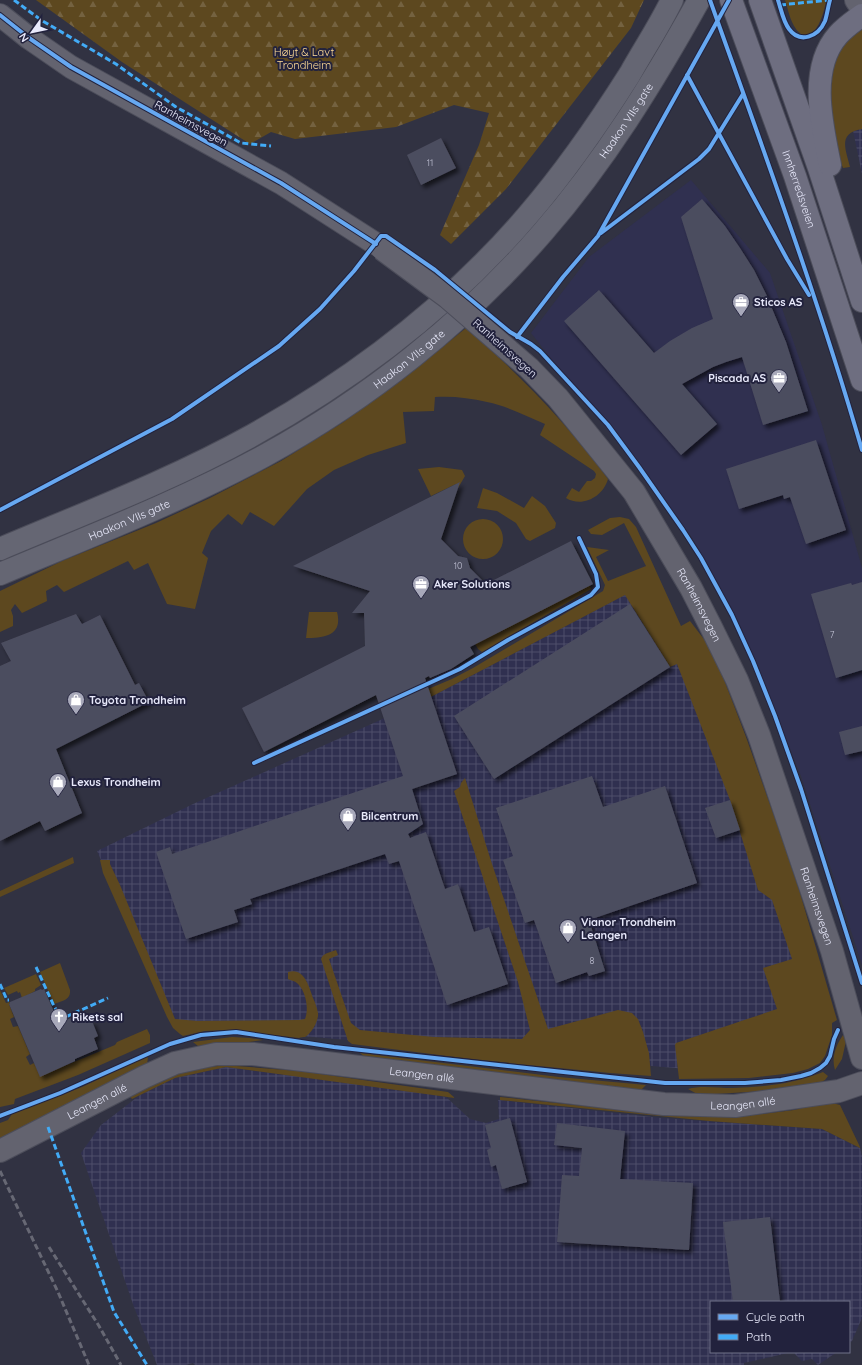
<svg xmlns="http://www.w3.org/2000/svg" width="862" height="1365" viewBox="0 0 862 1365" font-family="Quicksand,sans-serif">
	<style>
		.built { fill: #303050 }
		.industrial { fill: url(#industrial-grid) }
		.green { fill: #5d481f }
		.forest { fill: url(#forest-firs) }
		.building { fill: #4c4d5f; filter: url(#shadow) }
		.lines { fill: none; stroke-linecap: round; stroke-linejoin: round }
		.tertiary-casing { stroke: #4c4d5a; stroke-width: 24 }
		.secondary-casing { stroke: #4c4d5a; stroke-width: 24 }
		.trunk-casing { stroke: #4c4d5a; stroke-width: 24 }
		.tertiary { stroke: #63636f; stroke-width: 22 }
		.secondary { stroke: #656673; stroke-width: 22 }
		.trunk { stroke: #6e6e80; stroke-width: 22 }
		.rail { stroke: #676874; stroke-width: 3; stroke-dasharray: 6 3; stroke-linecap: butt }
		.tertiary-bridge-casing { stroke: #4c4d5a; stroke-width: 24; stroke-linecap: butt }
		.tertiary-bridge { stroke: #63636f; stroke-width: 22 }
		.quiet { stroke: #42abf6; stroke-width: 3; stroke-dasharray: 6 3; stroke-linecap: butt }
		.cycleway-casing { stroke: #22223d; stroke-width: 6 }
		.cycleway { stroke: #66a8f1; stroke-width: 4 }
		.labels { text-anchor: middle; stroke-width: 4; stroke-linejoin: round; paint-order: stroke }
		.number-label { font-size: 9px; fill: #c1c2d4 }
		.park-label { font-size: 11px; fill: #ffdb96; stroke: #22223d }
		.street-label { font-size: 11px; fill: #e8e9fb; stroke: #22223d }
		.poi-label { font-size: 11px; font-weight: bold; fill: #e8e9fb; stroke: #22223d; text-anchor: start }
	</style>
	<defs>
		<pattern id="industrial-grid" width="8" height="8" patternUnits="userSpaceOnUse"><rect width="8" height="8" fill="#303050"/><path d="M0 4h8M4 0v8" fill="none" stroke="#4e4e6a"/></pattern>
		<pattern id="forest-firs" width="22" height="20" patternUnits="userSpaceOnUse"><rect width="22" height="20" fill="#5d481f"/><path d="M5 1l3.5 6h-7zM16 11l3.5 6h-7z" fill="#746240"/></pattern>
		<filter id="shadow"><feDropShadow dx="3.5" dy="3.5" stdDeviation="2" flood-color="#0009"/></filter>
	</defs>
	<rect width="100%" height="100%" fill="#313242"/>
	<path class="built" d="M691,180l79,93 52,152 40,143v397l-61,-189 -59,-146 -51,-94 -160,-203 58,-76z"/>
	<path class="industrial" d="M862,111v63l-11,-53z
		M653,580l170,442 -136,47 -491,-42 -19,5 -80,-181 96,-47 232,-104z
		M226,1067l201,26 19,4 24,22 16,4 13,-4 -1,-19 163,18 161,11 38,19 2,8v162l-10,23 -3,2v-41h-138v50h81l-48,11v2h-549l-2,-2 -7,2h-29l-23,-58 -53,-154 20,-28 39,-30 35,-17z
		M793,1352h44l-19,13 -6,-6 -10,2z"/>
	<path class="green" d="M785,0h41c-1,12 -13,51 -30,29 -6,-8 -8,-20 -11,-29z
		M862,30v99c-25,4 -16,21 -12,38l-7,1 -10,-26 -5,-27 3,-45 8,-21 17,-18z
		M466,328c52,45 101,95 142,151 -5,18 -26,29 -42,19l6,-10 7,4 8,-11h4l4,-3 1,-4 -2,-3 -54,-36 5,-11c-19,-8 -38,-18 -58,-22 -17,-4 -34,-6 -52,-5l-1,14 -31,1 3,31 -38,12 -34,15 -27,19 -33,37 -24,-14 -8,13 -14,-11 -17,17 -9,22 6,5 -13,51 -28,-5 -19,-41 -14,7 -6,-9 -64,31 -7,-7 -11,6 1,10 -25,12 -7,-9 -4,6 2,6v10l-13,6v-41l62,-30 94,-38 54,-25 71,-37 61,-38 61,-44z
		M439,467l23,3 3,6 -7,12 -2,-4 -25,12 -13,-27z
		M483,488l14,5 27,15 8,-12 13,10 11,17 -1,5 -25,13 -4,-2 -10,-16 -19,-12 -20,-3z
		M620,517l9,2 7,8 45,99 9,-5 23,30 33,86 33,93 21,63 37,127 -5,3v12l-7,21 -5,7 -12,6 -15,4 -44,5 -70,1 -4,-34 1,-2 101,-34 -14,-41 29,-9 -20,-59 -14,-10 -28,-90 -53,-136 -7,3 -45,-72 -200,105 -4,-8 31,-13 21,-11 130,-77 2,-6 -18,-38 22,3 -13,7 12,24 38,-15 -22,-43 -22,12 -11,-1 -3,-4 22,-12z
		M463 539a20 20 0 1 1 40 0a20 20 0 1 1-40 0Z
		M589,584l2,5 -109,63 -4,-3 -4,-7z
		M309,612h28c6,23 -12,26 -31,26z
		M465,778l27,86 56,165 70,-19 14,3 6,6 5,13 6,21 2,23 -41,-3 -131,-13 -127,-16 -4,-3 -27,-82c2,-6 10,-7 15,-9l2,5 -9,4 22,64 9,7 74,7 88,2 8,-9 -12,-48 -64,-191 6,-4 1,-4z
		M73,857l1,6 -74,34v-6z
		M100,860h10v4l10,21 55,134 22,2 102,-1 6,-1c4,-10 1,-26 -6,-34 -3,-4 -7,-4 -11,-6v-7c16,-5 21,14 25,26 2,4 4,10 5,15 1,7 -6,20 -13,24 -1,0 -5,0 -6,1l-70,-8 -24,1 -22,5 -3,-2 -7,-6 -6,-11 -64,-144z
		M60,963l10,27c1,10 -8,11 -16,14l-14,-32z
		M36,974l5,11 -6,4v2l-13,7 -2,-6 -2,1 -1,-2 -9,4 -4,-7z
		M0,990l6,13 4,-1v1l-1,1 5,13 -4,2 3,8 5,-1 12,28 -4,3 4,8 4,-2 6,13 75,-31 2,-3 30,-13 3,6v8l-72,32 -63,24 -1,5 -14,3z
		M843,1035l3,6 -4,18 -7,11c-4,-12 1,-25 8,-35z
		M232,1037l18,1 13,2 -28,4h-15l-22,2 -5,-4z
		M360,1053l199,24 87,8 -4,4 -8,3 -267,-33z
		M148,1056l-1,10 -147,75v-18l8,-3 4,-6 70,-27z
		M224,1065l75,6 149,21 7,6 -229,-31 -51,11 -43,21 -4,-5 26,-11 32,-12z
		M823,1072l5,4 -3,4 -7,4 -37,6 -82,5 -11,-6c12,-4 31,-1 44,-1 31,-1 62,-4 91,-16z
		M500,1097l102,11 114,7h37l41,-5 34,-8 12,3 20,42v1l-38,-19 -113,-8 -209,-21z"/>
	<path class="forest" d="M36,0h608l-13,28 -125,161 -55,55 -11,-9 39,-90 10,-32 -35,-8 -58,22 -101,12 -24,-7 -21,12 -128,-82z"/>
	<path class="building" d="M441,138l15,30 -35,17 -14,-30z
		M702,199l23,27 15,22 14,22 12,24 20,48 22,69 -45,14 -21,-68 -16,5 -13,5 -31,17 35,40 -36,31 -117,-134 35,-31 55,63 16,-12 22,-13 21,-9 -32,-102z
		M816,440l30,90 -40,14 -16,-47 -6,2 -1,-4 -44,14 -13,-40z
		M460,482l-19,57 17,17 9,2 3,10 16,16 85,-43 22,43 -123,63 4,7 -23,15 -21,9 -1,-2 -4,2 32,96 -45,15 11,35 -15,10 2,4 16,-6 19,57 13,-5 16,48 15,-5 19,57 -61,21 -48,-144 -10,3 -4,-10 -135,45 2,5 -18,6 4,12 -52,17 -30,-87 14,-5 2,7 231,-78 -27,-81 -112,57 -22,-44 123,-62 -1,-33h-12l18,-22 -77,-25z
		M862,582v88l-26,8 -25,-84 40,-11 1,2z
		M630,604l40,63 -176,112 -40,-63z
		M76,614l6,10 18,-9 35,70 4,-2 10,19 -93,47 26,64 -37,18 -5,-10 -40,20v-175l11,-5 -10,-18z
		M862,726v25l-17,4 -6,-23z
		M592,776l11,31 62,-21 32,97 -108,37 16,51 -16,5 -2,-4 -31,11 -22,-63 -9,3 -22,-63 10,-4 -17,-48z
		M730,800l10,30 -24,8 -11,-30z
		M41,989l1,1 2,-1 15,34 24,-10 4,10 5,-2 6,15 -4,2 4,11 -23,10v2l-35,16 -31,-73 1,-1v-1z
		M510,1118l17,64 -25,7 -6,-24 -5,2 -4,-17 4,-2 -6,-23z
		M557,1123l68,8 -5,48 73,4 -4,67 -132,-8 5,-67 17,1 3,-28 -28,-3z
		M770,1217l10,85h-47l-10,-80z"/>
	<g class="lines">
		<defs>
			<g id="tertiary">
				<path d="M856,0l6,9"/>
				<path d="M0,15l29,23 42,29 210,116 95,61"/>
				<path id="s1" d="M507,349l22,19 29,30 76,94 57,96 20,39 26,53 22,55 73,216 30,107"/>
				<path id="s2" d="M0,1151l144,-74 31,-14 41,-9h37l411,50 71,2 104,-15 23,-8"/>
			</g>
			<g id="secondary">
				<path d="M0,549c85,-36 172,-69 253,-114 102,-57 198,-130 275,-220 38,-44 71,-92 102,-141 14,-25 30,-49 42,-74"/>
				<path id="s3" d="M0,574c88,-37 179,-72 264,-118 104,-57 201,-134 279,-224 61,-70 111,-151 156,-232"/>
			</g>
			<g id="trunk">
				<path id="s4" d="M731,0l64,176 67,204"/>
				<path d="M760,0l59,168 43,133"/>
				<path d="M830,165c-8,-40 -22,-96 8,-130 7,-8 16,-14 24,-20"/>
			</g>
		</defs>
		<use href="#tertiary" class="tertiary-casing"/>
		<use href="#secondary" class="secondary-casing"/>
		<use href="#trunk" class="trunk-casing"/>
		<use href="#tertiary" class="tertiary"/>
		<use href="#secondary" class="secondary"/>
		<use href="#trunk" class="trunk"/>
		<path class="rail" d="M0,1171l58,121 31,73
			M49,1247l50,79 22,39"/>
		<defs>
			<path id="tertiary-bridge" d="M382,249l65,48 60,52"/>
		</defs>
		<use href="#tertiary-bridge" class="tertiary-bridge-casing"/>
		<use href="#tertiary-bridge" class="tertiary-bridge"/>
		<path class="quiet" d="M14,0l27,20 75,44 60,43 65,36 30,3
			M780,5l50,-5
			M36,967l17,37 8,15 47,-21
			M0,984l7,16h2
			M48,1127l66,185 33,53"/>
		<defs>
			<path id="cycleway" d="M710,0c53,149 108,298 152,450
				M778,0c3,9 5,21 11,29 11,15 29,8 36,-8 2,-6 3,-14 5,-21
				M0,15l29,23 42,29 210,116 95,61
				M687,75l100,184 22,36
				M601,233l98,-74 10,-10 34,-55
				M517,337l46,-60 35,-41 131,-236
				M0,510l172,-91 107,-73 41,-37 34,-38 27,-35h5l49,34 75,62 21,12 9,7 68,74 31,42 44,63 18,28 31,57 21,46 22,55 26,73 61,194
				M254,763l206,-94 48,-29 83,-45 7,-8 -2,-13 -17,-36
				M0,1116l60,-23 110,-49 31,-9 35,-3 98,15 331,36h80l36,-3 20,-4 10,-3 9,-5 6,-5 4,-7 4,-17 4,-9"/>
		</defs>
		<use href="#cycleway" class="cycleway-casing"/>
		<use href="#cycleway" class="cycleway"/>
	</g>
	<defs>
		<symbol id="office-pin" viewBox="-11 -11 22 30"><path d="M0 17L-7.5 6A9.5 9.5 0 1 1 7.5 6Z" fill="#a8a9ba" stroke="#22223d"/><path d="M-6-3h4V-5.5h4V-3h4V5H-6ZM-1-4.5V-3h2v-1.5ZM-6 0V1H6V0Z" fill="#fff"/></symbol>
		<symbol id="shop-pin" viewBox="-11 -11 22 30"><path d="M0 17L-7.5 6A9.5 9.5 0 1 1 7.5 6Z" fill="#a8a9ba" stroke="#22223d"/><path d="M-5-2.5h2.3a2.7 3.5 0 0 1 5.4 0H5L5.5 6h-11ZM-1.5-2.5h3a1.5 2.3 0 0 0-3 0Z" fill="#fff"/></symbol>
		<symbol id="church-pin" viewBox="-11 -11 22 30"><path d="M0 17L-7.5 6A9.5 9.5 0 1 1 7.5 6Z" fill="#a8a9ba" stroke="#22223d"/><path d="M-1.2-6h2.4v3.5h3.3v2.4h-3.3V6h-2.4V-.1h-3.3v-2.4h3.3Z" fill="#fff"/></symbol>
	</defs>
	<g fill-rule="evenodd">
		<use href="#office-pin" x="731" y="292" width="20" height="27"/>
		<use href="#office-pin" x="769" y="368" width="20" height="27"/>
		<use href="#office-pin" x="411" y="574" width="20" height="27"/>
		<use href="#shop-pin" x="66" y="690" width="20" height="27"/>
		<use href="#shop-pin" x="48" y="772" width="20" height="27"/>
		<use href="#shop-pin" x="338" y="806" width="20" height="27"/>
		<use href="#shop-pin" x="558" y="918" width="20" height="27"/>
		<use href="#church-pin" x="49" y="1007" width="20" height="27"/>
	</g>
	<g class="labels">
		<g class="number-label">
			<text x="430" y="166">11</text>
			<text x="458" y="569">10</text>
			<text x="832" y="638">7</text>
			<text x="592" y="964">8</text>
		</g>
		<g class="park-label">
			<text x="304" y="56">Høyt &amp; Lavt<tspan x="304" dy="13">Trondheim</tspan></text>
		</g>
		<g class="street-label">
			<text dy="4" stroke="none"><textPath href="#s3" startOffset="788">Haakon VIIs gate</textPath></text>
			<text transform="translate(191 123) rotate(29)" y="4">Ranheimsvegen</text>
			<text dy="4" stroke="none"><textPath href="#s4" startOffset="201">Innherredsveien</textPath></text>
			<text transform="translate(505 348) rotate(42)" y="4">Ranheimsvegen</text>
			<text dy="4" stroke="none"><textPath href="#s3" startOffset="464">Haakon VIIs gate</textPath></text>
			<text dy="4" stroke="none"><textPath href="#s3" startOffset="140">Haakon VIIs gate</textPath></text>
			<text dy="4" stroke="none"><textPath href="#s1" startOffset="322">Ranheimsvegen</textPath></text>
			<text dy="4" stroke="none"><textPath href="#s1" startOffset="646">Ranheimsvegen</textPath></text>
			<text dy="4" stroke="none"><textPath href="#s2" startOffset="445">Leangen allé</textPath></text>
			<text dy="4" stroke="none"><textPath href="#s2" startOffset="109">Leangen allé</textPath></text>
			<text dy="4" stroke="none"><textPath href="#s2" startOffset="768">Leangen allé</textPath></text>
		</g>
		<g class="poi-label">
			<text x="754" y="306">Sticos AS</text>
			<text x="766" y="382" text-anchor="end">Piscada AS</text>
			<text x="434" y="588">Aker Solutions</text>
			<text x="89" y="704">Toyota Trondheim</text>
			<text x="71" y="786">Lexus Trondheim</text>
			<text x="361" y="820">Bilcentrum</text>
			<text x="581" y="926">Vianor Trondheim<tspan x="581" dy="13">Leangen</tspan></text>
			<text x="72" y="1021">Rikets sal</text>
		</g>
	</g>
	<rect x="710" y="1301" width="140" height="52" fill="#22223d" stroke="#717289"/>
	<rect x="718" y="1314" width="20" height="6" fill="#66a8f1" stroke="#717289"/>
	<text x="746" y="1321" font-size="12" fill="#e8e9fb">Cycle path</text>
	<rect x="718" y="1334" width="20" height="6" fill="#42abf6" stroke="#717289"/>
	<text x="746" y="1341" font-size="12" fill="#e8e9fb">Path</text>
	<g transform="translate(32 32) rotate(237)" stroke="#22223d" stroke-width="3" paint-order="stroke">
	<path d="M0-3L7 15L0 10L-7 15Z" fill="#e8e9fb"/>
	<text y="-6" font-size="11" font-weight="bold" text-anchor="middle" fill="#e8e9fb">N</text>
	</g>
</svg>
